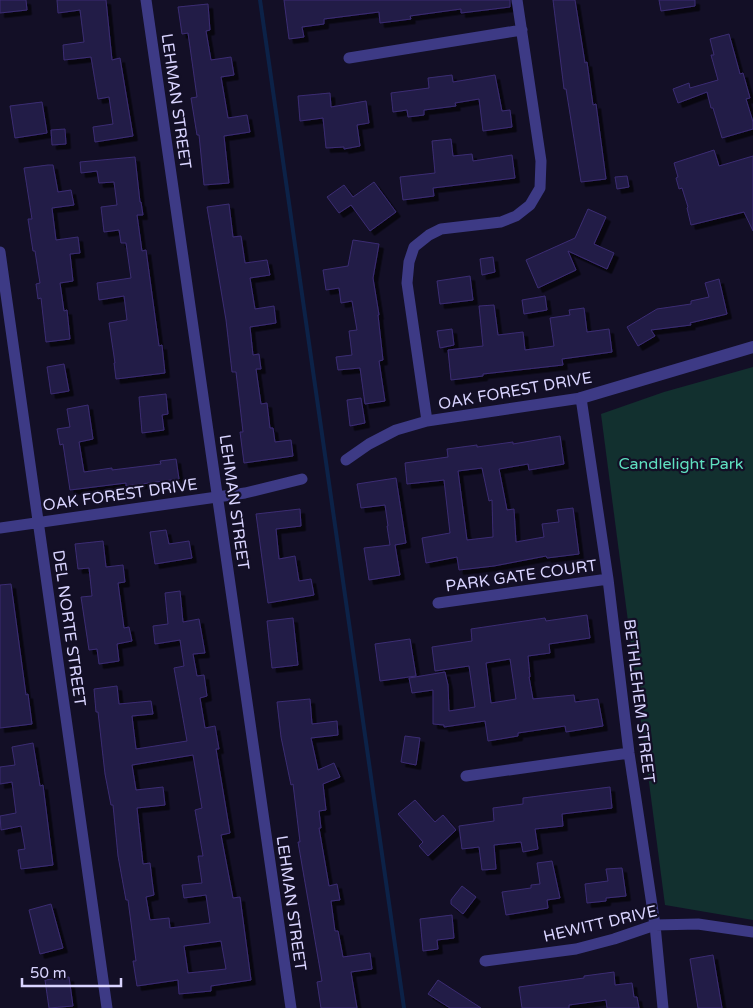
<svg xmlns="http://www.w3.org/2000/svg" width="753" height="1008" viewBox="0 0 753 1008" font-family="'Varela Round',sans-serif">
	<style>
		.green { fill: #12302f }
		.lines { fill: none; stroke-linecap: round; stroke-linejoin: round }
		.stream { stroke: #0c2248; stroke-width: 4 }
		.building { fill: #241b47; stroke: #3b2d73; fill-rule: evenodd; filter: url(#shadow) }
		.minor { stroke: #3d3a85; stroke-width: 11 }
		.tertiary { stroke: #3d3a85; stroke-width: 12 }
		.labels { text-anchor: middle; stroke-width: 4.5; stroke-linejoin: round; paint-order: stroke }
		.street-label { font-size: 16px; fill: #d9d4ff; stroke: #130f26 }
		.park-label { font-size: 16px; fill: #5fe0c0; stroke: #130f26 }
	</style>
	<defs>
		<filter id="shadow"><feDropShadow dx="4.5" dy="4.5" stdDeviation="0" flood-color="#0009"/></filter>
	</defs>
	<rect width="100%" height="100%" fill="#130f26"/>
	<path class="green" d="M753,367v553l-88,-15 -64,-491 63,-22z"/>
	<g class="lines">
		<path class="stream" d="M260,0l144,1008"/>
	</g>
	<path class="building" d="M0,0h26l1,10 -27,3z
		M57,0h49l6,60 8,-2 13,78 -38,6 -2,-15 20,-3 -4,-27 -11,2 -7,-42 -27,3 -1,-15 21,-3 -4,-32 -22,3z
		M284,0h226v7l-49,6v-4l-51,7 1,3 -31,4 -1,-11 -55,7v5l-22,3 2,10 -15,2z
		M553,0h22l10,63 2,-1 6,43 3,-1 10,75 -25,3 -15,-93h-2z
		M659,0h36v6l-34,5z
		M208,4l2,26 -4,1 5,29 20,-3 3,18 -13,2 7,41 19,-3 3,17 -26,4 5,47 -25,2 -5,-50h-2l-6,-37 6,-1 -9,-64 -6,1 -4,-27z
		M729,34l11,40 3,-1 7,25 -4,1 7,23v7l-31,9 -9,-30h-2l-4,-16 -29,11 -5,-14 16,-6 1,5 28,-8 -7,-25h3l-4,-16z
		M452,75l1,7 42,-7 7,36 8,-1 2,17 -29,4 -4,-32 -24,4 1,3 -32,4v5l-16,2 -1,-7 -14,2 -2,-19 38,-5 -1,-10z
		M330,93l1,14 35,-6 3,22 -12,2 3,21 -16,3v-2l-18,1 -3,-30 -23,3 -2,-25z
		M42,102l5,31 -32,5 -5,-32z
		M65,129l1,15 -14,1 -1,-15z
		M451,139l2,17 19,-2 1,7 39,-6 3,23 -82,10 1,8 -31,4 -3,-23 35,-4 -3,-32z
		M714,150l5,16 34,-10v75l-9,-19 -53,13 -4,-17 1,-1 -6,-19 -3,1 -3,-11 2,-1 -4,-14z
		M135,157l5,45h1l2,13h-6l5,36 4,-1 13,96 3,-1 3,28 -49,6 -2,-16h1l-6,-40 18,-3 -3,-24 -25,4 -2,-17 34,-5 -5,-35h-5l-2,-13 -15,2 -3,-25 16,-2 -3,-23 -15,1 -2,-12 -16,2 -1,-11z
		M48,165h5l5,27 13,-2 3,15 -22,3 4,32 22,-3 2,16 -10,1 3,27 -13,2 4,28 3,-1 3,29 -24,3 -5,-44 -3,1 -2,-15 4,-1 -5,-32h-2l-5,-32h4l-8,-51z
		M627,176l2,11 -12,2 -2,-12z
		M374,182l22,30 -26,19 -19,-26 -12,8 -12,-16 17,-12 9,12z
		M229,204l4,33 8,-1 4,27 22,-3 3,15 -20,3 5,31 19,-3 2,17 -26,4 3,28 6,-1 2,15h-5l5,35 6,-1 3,25h3l2,14 16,-2 2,16 -49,7 -4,-31h3l-7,-60h-4l-6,-52 -19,-113z
		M588,209l18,8 -12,27 20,9 -7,16 -39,-18 8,19 -38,18 -12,-28 49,-22z
		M353,240l26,4 -6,34 6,37h-1l5,45 -4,1 6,40 -20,3 -5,-36 -22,2 -2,-13 16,-2 -3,-24 8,-1 -5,-29 -11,2 -2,-15 -13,2 -3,-20 25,-4z
		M493,257l2,15 -13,3 -2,-16z
		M470,276l3,24 -33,4 -3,-23z
		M719,279l8,35 -37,9 1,2 -40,5 4,6 -17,10 -11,-19 30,-18 34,-5v-3l18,-4 -4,-14z
		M545,296l2,14 -23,4 -2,-14z
		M494,305l4,30 25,-3 2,18 29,-4 -4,-28 20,-3 -1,-5 15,-2 3,24 22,-3 3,23 -50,7 1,6 -80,9v2l-32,4 -3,-30 35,-4 -4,-40z
		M452,329l2,16 -14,3 -3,-17z
		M64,364l5,27 -18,3 -4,-27z
		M166,394l2,20 -6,1 2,15 -22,3 -3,-36z
		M361,398l4,25 -15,3 -3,-26z
		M88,405l5,34 -14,3 5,30 28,-4v2l49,-6 -1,-3 16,-2 3,20 -53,7v-3l-56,7 -7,-46 -3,1 -3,-16 13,-2 -3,-18z
		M560,436l4,28 -35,6 -1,-6 -29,5 8,41 7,-1 2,33 28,-5 -2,-13 17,-2 -2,-12 16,-2 6,46 -32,4 -1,-2 -52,10 -35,4 -2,-13 -31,6 -4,-25 28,-5 -6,-53 -37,4 -2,-21 43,-6 -1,-8 30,-4v2l36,-5v2zM482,468l7,33 3,-1 1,37 -26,3 -9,-69z
		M396,478l10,65 -11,2 5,30 -31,5 -5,-32 26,-3 -3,-19h1l-3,-21 -24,3 -4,-24z
		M300,509l1,17 -25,3 3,30 16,-3 4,25 12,-2 3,16 -46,8 -12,-89z
		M166,530l3,14 20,-3 3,17 -37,6 -5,-32z
		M103,541l3,26 17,-2 2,17 -7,1 6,45 5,-1 3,14 -15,3 2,17 -20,3 -2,-15 -8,1 -8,-53 11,-1 -3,-28 -11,1 -3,-25z
		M11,584l15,111 2,-1 4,30 -32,4v-143z
		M180,591l3,31 16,-3 6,34 -12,1 4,22 7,-1 3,21 -7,2 5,30 10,-2 4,23h-3l14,84 -9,2 12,63 7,-1 11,83 -40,6v5l-32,3 -1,-14 -41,6 -4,-25h3l-8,-61h-2l-8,-44 -5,-51h-2l-6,-31 -7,-62h-2l-2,-23 23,-3 2,18 32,-3 2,13 -21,2 4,33 51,-8 -13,-73 10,-2 -4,-26 -25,4 -2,-18 15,-2 -3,-31zM193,755l9,53 -7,2 8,46h-5l4,27 -20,2 2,13 22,-3 4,28 -40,5 -1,-10 -19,2 -4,-23 8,-2 -2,-15 -2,-17 -7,1 -6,-56 28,-3 -2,-18 -27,3 -4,-25zM221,941l5,28 -38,4 -4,-27z
		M587,615l3,23 -41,6 1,9 -22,3 2,21h-1l4,22 41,-4 1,7 23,-3 5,27 -37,6 -1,-6 -47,7v3l-30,5 -3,-20 -41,6v-2l-11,-1v-34l-21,3 -3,-15 36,-6 3,13 1,26 26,-4 -6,-41 -34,5 -3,-24 40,-6 -1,-12 74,-11 1,3zM510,659l6,40 -25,4 -5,-40z
		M293,618l5,47 -26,3 -5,-47z
		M410,639l6,37 -36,5 -5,-37z
		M310,699l2,25 25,-3 1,14 -27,3 7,32 16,-7 6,14 -17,7 3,26 -7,1 2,17h-2l10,58 8,-2 3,16 -9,1 4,30h3l5,26 27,-4 2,16 -21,3 6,36h-36l-4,-26 5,-1 -24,-139h2l-7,-58 -2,1 -10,-48 -4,-35z
		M405,736l15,2 -4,27 -15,-3z
		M33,743l7,43 3,-1 10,80 -32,4 -3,-19 7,-1 -4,-23 -20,4 -1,-14 16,-3 -4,-31 -12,2v-17l15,-2 -3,-18z
		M610,787l2,21 -50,6 1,12 -28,3 3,20 -15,3 -2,-10 -27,3 2,24 -14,1 -3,-23 -17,2 -3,-23 35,-5 -1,-13 30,-4v-6z
		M415,800l20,22 8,-7 13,15 -28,26 -9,-10 4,-4 -25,-28z
		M552,861l8,37 -13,2 1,8 -42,7 -4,-23 29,-4v-3l9,-1 -3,-21z
		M622,868l4,28 -20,2v3l-19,2 -2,-19 23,-3 -2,-12z
		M462,886l14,11 -13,17 -12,-10v-4z
		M51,904l12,44 -23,6 -11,-44z
		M452,915l2,23 -17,2 1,9 -15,2 -3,-32z
		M713,955l9,53h-24l-8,-49z
		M614,972l1,13 17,-2 2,14h3l2,11h-32l-1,-8 -37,5v3h-47l-3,-21 65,-9v-2z
		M69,977l4,29 -24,2 -4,-28z
		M438,980l43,28h-31l-22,-14z"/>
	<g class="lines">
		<path class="minor" d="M146,0l145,1008
			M349,58l173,-28
			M0,252l107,756
			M427,421l-20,-138 2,-21 5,-15 15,-12 12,-6 60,-7 15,-6 14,-11 10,-17 1,-27 -24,-161
			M346,460l23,-16 27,-14 31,-9 154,-23 27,181 21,174 26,172 8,83
			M0,528l245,-35 57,-14
			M438,603l170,-24
			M466,776l163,-23
			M485,961l91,-12 38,-10 41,-14 43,-1 55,8"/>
		<path class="tertiary" d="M581,398l172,-51"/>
	</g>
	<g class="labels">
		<g class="street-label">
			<text transform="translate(177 101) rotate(82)" y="6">LEHMAN STREET</text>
			<text transform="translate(515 390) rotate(-10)" y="6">OAK FOREST DRIVE</text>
			<text transform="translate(120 494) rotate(-8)" y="6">OAK FOREST DRIVE</text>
			<text transform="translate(235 502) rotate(82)" y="6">LEHMAN STREET</text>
			<text transform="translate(521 575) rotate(-8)" y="6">PARK GATE COURT</text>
			<text transform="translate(70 628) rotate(82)" y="6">DEL NORTE STREET</text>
			<text transform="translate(640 701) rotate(83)" y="6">BETHLEHEM STREET</text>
			<text transform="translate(292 903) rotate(82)" y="6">LEHMAN STREET</text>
			<text transform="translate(600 923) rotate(-13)" y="6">HEWITT DRIVE</text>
		</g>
		<g class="park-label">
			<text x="681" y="469">Candlelight Park</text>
		</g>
	</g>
	<path d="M22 978v8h99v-8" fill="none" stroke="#d9d4ff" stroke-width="2.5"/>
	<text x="30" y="978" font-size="15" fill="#d9d4ff" stroke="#130f26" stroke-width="4" paint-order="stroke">50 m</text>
</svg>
